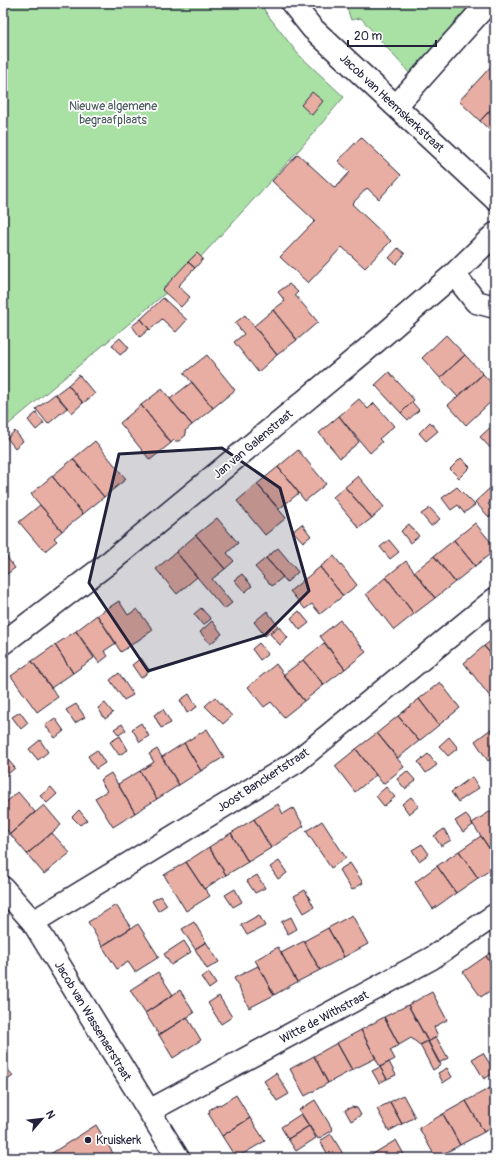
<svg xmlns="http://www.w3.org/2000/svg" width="498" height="1161" viewBox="0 0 498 1161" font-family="Pangolin,sans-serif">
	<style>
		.green { fill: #a9e1a5; stroke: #668270 }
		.building { fill: #e8aea3; stroke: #22223b }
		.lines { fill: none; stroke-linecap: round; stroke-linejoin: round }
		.minor-casing { stroke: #22223b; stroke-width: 25 }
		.minor { stroke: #fff; stroke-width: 22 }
		.marked { fill: #22223b; fill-opacity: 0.2; stroke: #22223b; stroke-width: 3; stroke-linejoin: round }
		.poi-dot { fill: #22223b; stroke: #fff; stroke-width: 1.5 }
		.labels { text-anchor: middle; stroke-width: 3.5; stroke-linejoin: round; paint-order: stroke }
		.street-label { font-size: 12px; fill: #22223b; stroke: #fff }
		.park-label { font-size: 12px; fill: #4a5b5b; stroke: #fff }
		.poi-label { font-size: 12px; fill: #22223b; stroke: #fff; text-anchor: start }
	</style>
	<rect width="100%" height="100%" fill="#fff"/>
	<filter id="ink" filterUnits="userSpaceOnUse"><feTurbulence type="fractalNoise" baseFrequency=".025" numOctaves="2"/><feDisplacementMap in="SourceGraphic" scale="8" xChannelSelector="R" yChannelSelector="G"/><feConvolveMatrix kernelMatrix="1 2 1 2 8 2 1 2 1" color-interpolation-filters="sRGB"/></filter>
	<g filter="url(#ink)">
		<path class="green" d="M3,3h257l7,11 31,40 46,43 -45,53 -125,136 -171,143z
			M349,3h105l-4,5h22l-61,67 -50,-57 -10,2 -5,-15z"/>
		<path class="building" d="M495,62v17l-3,4 3,3v19l-15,16 -21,-20z
			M312,92l11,9 -11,14 -11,-10z
			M495,105v30l-15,-14z
			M361,137l40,38 -22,24 -12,-11 -15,16 39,37 -26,27 -23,-21 -34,36 -28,-26 35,-36 -43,-40 26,-27 37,34 15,-16 -12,-11z
			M398,248l7,6 -9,10 -7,-6z
			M197,253l6,6 -8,9 -7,-6z
			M188,262l7,6 -17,18 12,11 -9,10 -19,-17z
			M289,284l9,8 -3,3 23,27 -21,18 -24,-30 12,-9 -7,-9z
			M163,298l24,22 -11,12 -14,-13 -12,11 -9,-11z
			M273,310l24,30 -20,15 -23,-29z
			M245,315l32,40 -19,17 -24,-30 10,-8 -9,-11z
			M141,319l8,10 -9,8 -8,-11z
			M446,335l19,20 -25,23 -18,-20z
			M120,338l9,10 -9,7 -8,-10z
			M207,355l28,35 -22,18 -29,-35z
			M465,355l18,19 -25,23 -18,-19z
			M389,372l25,28 -13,13 -26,-28z
			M483,374l12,13v11l-29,27 -18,-20z
			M79,375l16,19 -12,9 -15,-18z
			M192,382l21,26 -21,17 -22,-26z
			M68,385l15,18 -11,10 -16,-19z
			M162,389l30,36 -7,6 1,4 -7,6h-4l-1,-1 -3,3 -30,-38z
			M55,394l12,14 -19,16 -12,-15z
			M359,399l9,10 6,-6 20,23 -15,13 3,3 -12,11 -31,-37z
			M412,402l7,8 -11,10 -7,-7z
			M141,405l30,38 -21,17 -30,-37z
			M36,413l8,10 -8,7 -8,-10z
			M339,416l20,26 -19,16 -21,-25z
			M430,422l8,9 -12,10 -7,-8z
			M495,423v30l-15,-16z
			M15,431l8,10 -8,7 -8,-10z
			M95,441l31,38 -22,18 -31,-38z
			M298,450l28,34 -21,17 -27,-34z
			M461,458l9,9 -11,11 -9,-9z
			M73,459l31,38 -21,17 -31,-38z
			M278,467l21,26 -20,16 -22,-25z
			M52,476l31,38 -21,17 -31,-37z
			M358,476l26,31 -12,11 -27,-31z
			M257,484l29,34 -21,17 -28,-34z
			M345,487l27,31 -13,10 -26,-31z
			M457,487l18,18 -11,8 -6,-8 -7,5 -9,-12z
			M490,488l5,6v4l-7,6 7,8 -6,5 -14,-15z
			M40,505l22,26 -8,7 3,3 -12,10 -3,-4 -1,1 -22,-26z
			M430,508l10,11 -9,7 -10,-12z
			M217,518l21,25 -11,10 7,8 -9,8 -29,-34z
			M475,523l20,24v3l-20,16 -21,-26z
			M302,524l9,12 -8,6 -10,-11z
			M409,524l10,12 -9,7 -9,-12z
			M196,535l29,34 -13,10 20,24 -8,6 -48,-57z
			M389,540l10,12 -9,7 -10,-12z
			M454,540l21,26 -20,16 -21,-26z
			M278,548l20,24 -11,10 -21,-24z
			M3,552l12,16 -12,9z
			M176,552l21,25 -20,17 -21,-25z
			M334,556l23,29 -14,11 -23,-29z
			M434,556l21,26 -20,16 -21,-26z
			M266,558l17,19 -11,9 -17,-19z
			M406,561l29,37 -21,16 -28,-37z
			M320,567l23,29 -23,18 -8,-10 -7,5 -15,-18z
			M242,574l10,12 -7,6 -11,-12z
			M386,577l28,37 -20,16 -28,-36z
			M119,601l9,14 9,-6 16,21 -32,22 -24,-37z
			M201,608l10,11 -8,6 -9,-11z
			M267,611l11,15 -13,10 -11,-14z
			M299,611l10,12 -9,7 -9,-12z
			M97,615l19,28 -12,8 4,5 -9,7 -23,-32z
			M340,620l26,32 -21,17 -25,-33z
			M212,621l10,13 -12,10 -10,-12z
			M279,627l9,11 -8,7 -10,-11z
			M76,631l18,27 -21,15 -18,-28z
			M495,638v21l-11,-13z
			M259,643l9,11 -8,6 -8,-11z
			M324,643l21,26 -21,16 -21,-25z
			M55,645l18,28 -22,15 -19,-27z
			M484,646l11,13v36l-4,3 -27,-35z
			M141,658l9,13 -9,7 -9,-13z
			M303,660l21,25 -20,16 -21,-26z
			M32,661l26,36 -21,15 -26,-36z
			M276,664l28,37 -20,16 -13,-15 -7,5 -16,-20z
			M119,673l14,22 -9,5 -14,-20z
			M440,682l20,26 -21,17 -20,-26z
			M189,694l8,13 -10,6 -7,-13z
			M215,697l17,19 -9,8 -18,-18z
			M419,699l20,26 -20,16 -21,-25z
			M105,703l8,10 -8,6 -7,-11z
			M76,704l9,13 -10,6 -9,-13z
			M163,709l8,14 -10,5 -7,-13z
			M20,712l8,11 -7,6 -9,-12z
			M398,716l21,25 -21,17 -21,-25z
			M55,718l9,13 -9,7 -10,-13z
			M141,723l8,13 -9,6 -8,-13z
			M122,724l4,6 -7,5 -5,-6z
			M207,729l17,28 -23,14 -17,-28z
			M491,729l4,6v21l-7,5 -13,-20z
			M377,733l27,34 -21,17 -27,-35z
			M120,736l8,14 -9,5 -9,-13z
			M449,737l9,11 -10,8 -9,-10z
			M40,740l8,12 -10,8 -9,-11z
			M184,743l17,28 -22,14 -17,-28z
			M157,749l22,36 -22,14 -17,-28 14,-9 -5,-8z
			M356,749l20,26 -21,17 -20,-26z
			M97,750l8,13 -9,6 -8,-13z
			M3,754l12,14 -12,10z
			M428,754l9,11 -11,8 -8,-11z
			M140,771l17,28 -22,14 -17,-29z
			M407,771l9,10 -11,8 -8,-10z
			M111,773l24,40 -22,14 -18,-29 12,-7 -7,-11z
			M472,777l7,11 -21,14 -7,-10z
			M51,787l6,7 -10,9 -7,-7z
			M386,787l9,10 -11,9 -8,-10z
			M18,792l17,20 -25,22 -7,-9v-20z
			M411,797l8,9 -10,8 -7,-10z
			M278,804l5,10 10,-6 11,18 -33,22 -17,-29z
			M44,805l17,20 -34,29 -17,-20z
			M494,809h1v48l-23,-34z
			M79,810l8,10 -7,5 -8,-8z
			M466,814l7,11 -10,7 -8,-11z
			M254,819l17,29 -23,14 -17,-29z
			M322,821l24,37 -15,10 -25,-37z
			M444,829l7,11 -10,6 -7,-10z
			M52,833l18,20 -26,21 -17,-20z
			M231,833l17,29 -22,13 -17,-28z
			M481,836l14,21v10l-17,11 -19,-27z
			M422,844l7,10 -10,7 -7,-11z
			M209,847l17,28 -22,14 -18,-27z
			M459,851l19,27 -22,15 -19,-27z
			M279,861l8,12 -9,6 -8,-12z
			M186,862l18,27h1l5,7 -24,15 -22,-36z
			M350,863l13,20 -11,7 -13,-20z
			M437,866l19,27 -23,16 -18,-27z
			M257,875l8,13 -10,5 -8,-12z
			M235,889l7,13 -9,5 -8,-12z
			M305,890l9,17 -10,6 -10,-17z
			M161,896l6,9 -9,6 -6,-10z
			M116,905l15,23 -29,18 -14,-24z
			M259,915l6,11 -18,9 -6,-10z
			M352,915l16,29 -24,13 -16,-29z
			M291,917l6,12 -9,5 -7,-12z
			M194,922l12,20 -11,7 -13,-20z
			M138,924l21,33 -24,15 -7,-10 -11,7 -15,-23z
			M328,928l16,29 -24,13 -16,-29z
			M184,941l7,11 -20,13 -7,-11z
			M304,941l16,29 -23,12 -16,-29z
			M206,942l13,20 -12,7 -12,-20z
			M278,947l19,35 -23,13 -19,-35z
			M495,950v20l-9,-14z
			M486,956l9,14v26l-4,-6 -10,7 -18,-25z
			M258,966l16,29 -25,13 -15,-30z
			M158,972l15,23 -28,18 -15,-23z
			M209,973l7,11 -7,5 -8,-12z
			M180,990l14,23 -35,22 -14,-22z
			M432,992l15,28 -13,7 4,9 -10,6 -20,-37z
			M219,996l13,21 -11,7 -13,-21z
			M408,1005l20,36 -8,4 -9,-7 -12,7 -15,-28z
			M187,1017l14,23 -28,18 -14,-23z
			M384,1017l15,28 -9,5 5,9 -15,8 -19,-37z
			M361,1030l15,28 -24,12 -15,-27z
			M436,1037l12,21 -9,5 -11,-21z
			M428,1041l13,24 -8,5 -13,-25z
			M337,1043l15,27 -24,13 -14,-27z
			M483,1053l12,19 -11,7 -12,-20z
			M314,1056l14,27 -23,13 -15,-27z
			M389,1062l7,13 -9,4 -7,-12z
			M3,1063l10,13 -10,7z
			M380,1067l7,12 -8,4 -7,-12z
			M447,1068l5,9 -9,6 -5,-10z
			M276,1073l13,21 -12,7 -13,-20z
			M490,1088l5,9v29l-11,6 -18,-31z
			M236,1095l14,23 -28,18 -14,-23 2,-1 -1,-2 10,-6 1,1z
			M403,1095l12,22 -13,7 -12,-22z
			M315,1100l18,30 -15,9 -19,-29z
			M466,1101l18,31 -24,13 -17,-31z
			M390,1102l12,22 -13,7 -12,-22z
			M352,1107l5,1 4,7 -10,6 -6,-11z
			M301,1114l8,12 -21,13 -7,-12z
			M443,1114l17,31 -24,13 -17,-30z
			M250,1118l15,23 -29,17 -14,-22z
			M96,1125l18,30 -4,3h-66z
			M309,1126l7,12 -20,13 -8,-12z
			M331,1134l12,20 -7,4h-6l-10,-17z
			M396,1140l10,18h-31l-2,-4z"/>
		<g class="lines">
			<defs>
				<path id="minor" d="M292,3l20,25 183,171
					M396,106l92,-103
					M454,274l22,28 19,5
					M3,643l108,-82 254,-210 89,-77 41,-40
					M3,888l30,34 145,236
					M33,922l263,-160 199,-163
					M149,1111l283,-153 63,-43"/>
			</defs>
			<use href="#minor" class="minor-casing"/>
			<use href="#minor" class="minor"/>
		</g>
	</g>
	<path class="marked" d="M222,448l58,40 29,103 -44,44 -117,36 -59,-88 30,-129z"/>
	<circle class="poi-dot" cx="88" cy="1140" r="4"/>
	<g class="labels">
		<g class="street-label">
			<text transform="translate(392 103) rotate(43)" y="4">Jacob van Heemskerkstraat</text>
			<text transform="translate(253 444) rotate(-40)" y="4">Jan van Galenstraat</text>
			<text transform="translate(263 780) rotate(-33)" y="4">Joost Banckertstraat</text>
			<text transform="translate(324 1017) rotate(-28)" y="4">Witte de Withstraat</text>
			<text transform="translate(93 1021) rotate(59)" y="4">Jacob van Wassenaerstraat</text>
		</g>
		<g class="park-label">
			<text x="113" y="110">Nieuwe algemene<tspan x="113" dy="14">begraafplaats</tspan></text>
		</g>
		<g class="poi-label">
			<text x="96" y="1144">Kruiskerk</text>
		</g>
	</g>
	<rect width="498" height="1161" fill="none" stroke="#fff" stroke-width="16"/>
	<rect x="8" y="8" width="482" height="1145" fill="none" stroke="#22223b" stroke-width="1.5" filter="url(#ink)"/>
	<g transform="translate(42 1119) rotate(62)" stroke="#ffffff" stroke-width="3" paint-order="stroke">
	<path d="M0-3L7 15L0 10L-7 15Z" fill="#22223b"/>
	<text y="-6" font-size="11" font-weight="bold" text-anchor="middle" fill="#22223b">N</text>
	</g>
	<path d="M348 40v6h88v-6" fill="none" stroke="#22223b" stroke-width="2"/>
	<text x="354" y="40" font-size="12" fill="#22223b" stroke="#ffffff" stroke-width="3" paint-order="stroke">20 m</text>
</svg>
